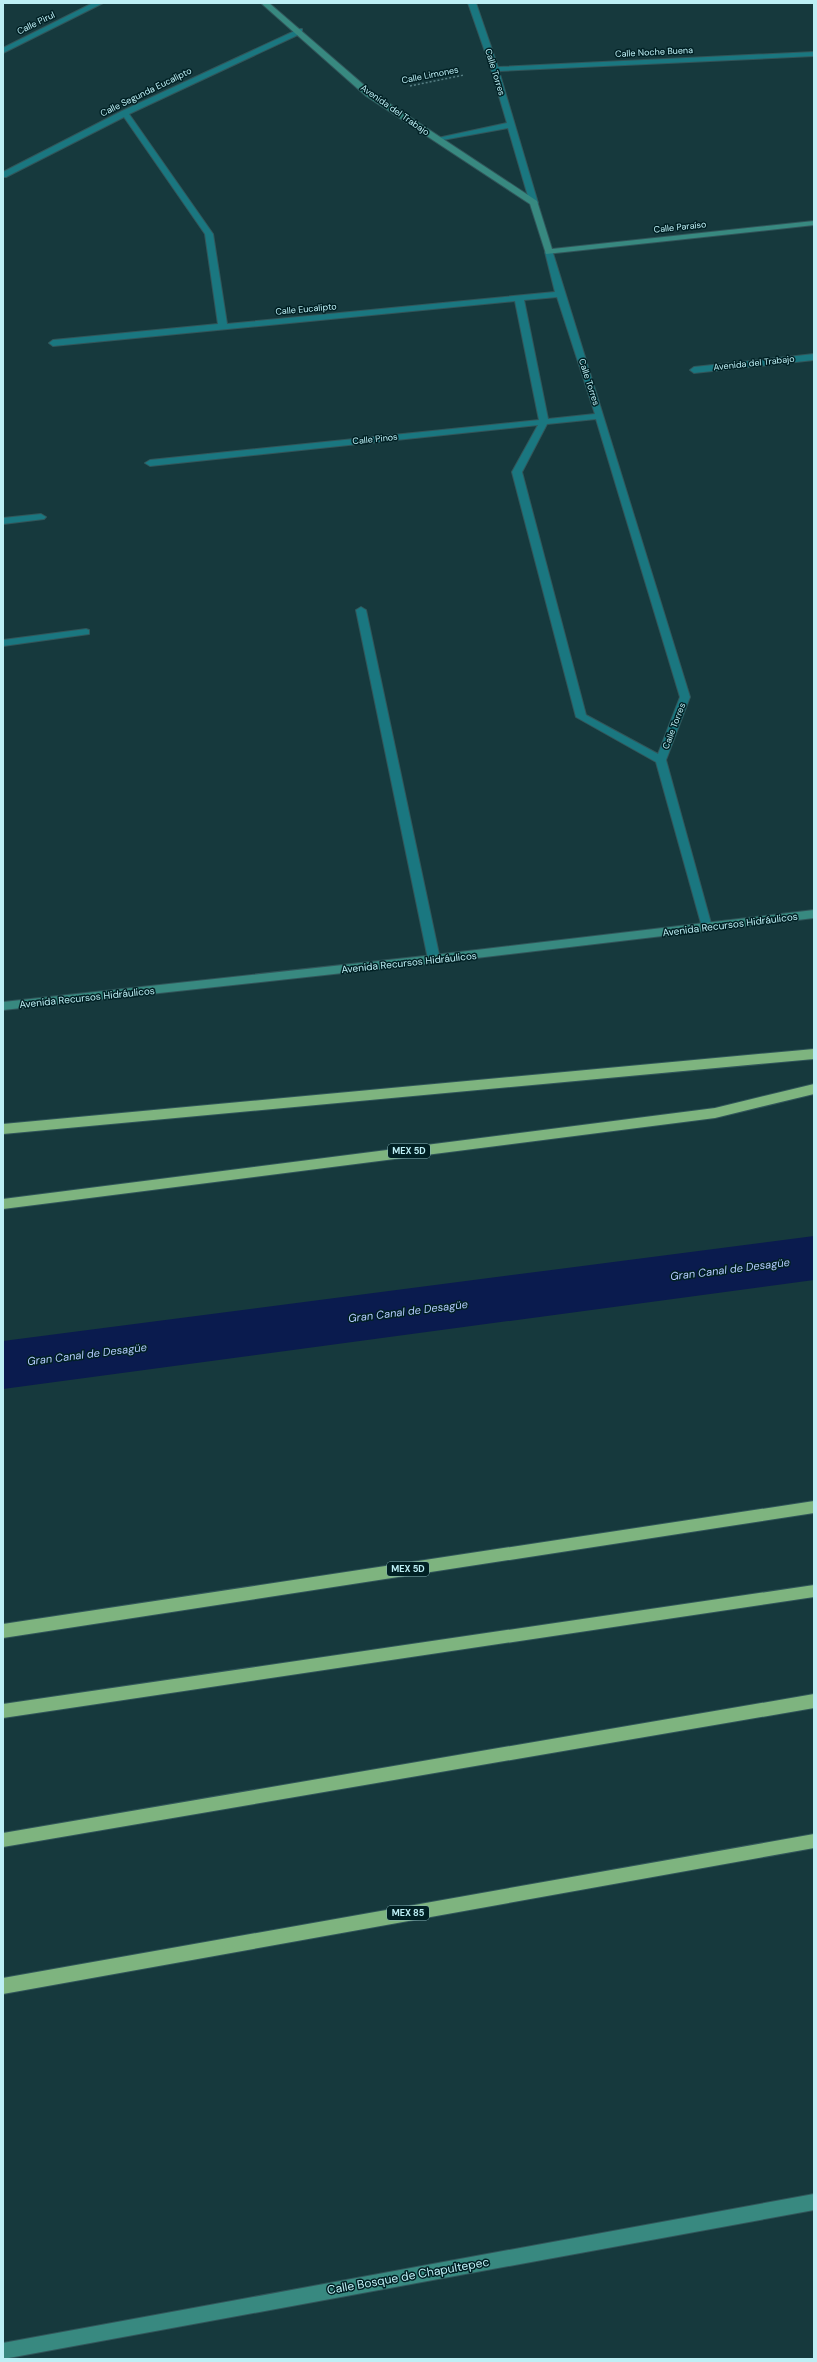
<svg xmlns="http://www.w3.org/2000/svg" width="817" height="2362" viewBox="0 0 817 2362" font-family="'DM Sans',sans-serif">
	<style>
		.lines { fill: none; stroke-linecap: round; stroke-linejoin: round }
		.canal { fill: #0a1b4e; fill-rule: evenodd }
		.lane-casing { stroke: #31565a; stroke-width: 2 }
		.street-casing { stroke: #31565a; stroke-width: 2 }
		.secondary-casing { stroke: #31565a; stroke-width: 2 }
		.highway-casing { stroke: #31565a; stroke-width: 2 }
		.path { stroke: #567e83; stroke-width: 1.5; stroke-dasharray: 2 2; stroke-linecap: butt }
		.lane { fill: #1a7780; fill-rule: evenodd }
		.street { fill: #1a7780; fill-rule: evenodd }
		.secondary { fill: #388980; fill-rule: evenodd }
		.highway { fill: #7eb47f; fill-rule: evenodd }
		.labels { text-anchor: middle; stroke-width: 3; stroke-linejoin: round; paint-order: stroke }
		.far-street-label { font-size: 9px; fill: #bdeff5; stroke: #002024 }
		.shield { fill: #002024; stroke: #84b1b6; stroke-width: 1 }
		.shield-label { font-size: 9px; font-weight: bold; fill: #bdeff5 }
		.street-label { font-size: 10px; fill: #bdeff5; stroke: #002024 }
		.water-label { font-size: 11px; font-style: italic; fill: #b3cbfe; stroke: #002024 }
		.near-street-label { font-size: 12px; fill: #bdeff5; stroke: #002024 }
	</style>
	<rect width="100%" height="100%" fill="#16393d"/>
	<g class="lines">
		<path class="canal" d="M 814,1236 L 814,1280 L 3,1389 L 3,1341 Z"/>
		<defs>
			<g id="lane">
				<path d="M 361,607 L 366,610 L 440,959 L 434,963 L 428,959 L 356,610 Z"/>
				<path d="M 86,629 L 89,630 L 89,634 L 3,646 L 3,640 Z"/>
			</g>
			<g id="street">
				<path d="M 93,3 L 103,3 L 3,53 L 3,48 Z"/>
				<path d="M 468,3 L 476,3 L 498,67 L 814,52 L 814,56 L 499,71 L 538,203 L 534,205 L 530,203 L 508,128 L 437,141 L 433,139 L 507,123 L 491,69 Z"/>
				<path d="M 299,29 L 302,29 L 302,33 L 129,114 L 213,234 L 227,324 L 555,292 L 545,252 L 552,250 L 690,697 L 666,760 L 712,927 L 711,930 L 707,931 L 702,927 L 656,762 L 576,717 L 512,472 L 538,425 L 150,466 L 145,463 L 150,460 L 539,420 L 515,301 L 53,346 L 49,343 L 53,340 L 218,324 L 205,234 L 124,117 L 6,177 L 3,177 L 3,172 L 122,111 ZM 557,297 L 595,414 L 548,419 L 524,300 ZM 596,419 L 680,697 L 658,754 L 586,715 L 522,472 L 547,424 Z"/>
				<path d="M 814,354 L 814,360 L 694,373 L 690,370 L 694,367 Z"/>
				<path d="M 41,514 L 46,517 L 44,519 L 3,524 L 3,518 Z"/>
			</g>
			<g id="secondary">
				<path d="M 261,3 L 269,3 L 372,92 L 537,201 L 552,249 L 814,221 L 814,225 L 546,254 L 530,204 L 366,96 Z"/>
				<path d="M 814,910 L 814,918 L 434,963 L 3,1010 L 3,1002 L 434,955 Z"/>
				<path d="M 814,2194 L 814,2210 L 3,2359 L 3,2343 Z"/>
			</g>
			<g id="highway">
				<path d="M 814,1049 L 814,1059 L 3,1134 L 3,1124 Z"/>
				<path d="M 814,1084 L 814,1094 L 715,1118 L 3,1209 L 3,1199 L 715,1108 Z"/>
				<path d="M 814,1501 L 814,1513 L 3,1638 L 3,1624 Z"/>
				<path d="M 814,1585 L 814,1597 L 3,1718 L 3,1704 Z"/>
				<path d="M 814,1694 L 814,1708 L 3,1847 L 3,1833 Z"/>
				<path d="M 814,1834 L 814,1848 L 3,1994 L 3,1978 Z"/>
			</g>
		</defs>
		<use href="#lane" class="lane-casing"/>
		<use href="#street" class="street-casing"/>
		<use href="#secondary" class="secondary-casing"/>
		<use href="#highway" class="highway-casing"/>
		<path class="path" d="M 410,86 L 464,75"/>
		<use href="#lane" class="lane"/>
		<use href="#street" class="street"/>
		<use href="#secondary" class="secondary"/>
		<use href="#highway" class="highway"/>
	</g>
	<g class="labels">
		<g class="far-street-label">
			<text transform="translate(36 23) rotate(-26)" y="3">Calle Pirul</text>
			<text transform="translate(654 52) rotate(-3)" y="3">Calle Noche Buena</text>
			<text transform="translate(495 72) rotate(73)" y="3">Calle Torres</text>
			<text transform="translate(430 75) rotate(-11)" y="3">Calle Limones</text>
			<text transform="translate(146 92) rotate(-26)" y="3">Calle Segunda Eucalipto</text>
			<text transform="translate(395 110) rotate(35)" y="3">Avenida del Trabajo</text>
			<text transform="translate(680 227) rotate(-6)" y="3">Calle Paraíso</text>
			<text transform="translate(306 309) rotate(-5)" y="3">Calle Eucalipto</text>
			<text transform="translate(754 363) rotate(-6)" y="3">Avenida del Trabajo</text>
			<text transform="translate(589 382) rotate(72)" y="3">Calle Torres</text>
			<text transform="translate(375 439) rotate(-6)" y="3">Calle Pinos</text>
			<text transform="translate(674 726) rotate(-69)" y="3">Calle Torres</text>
		</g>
		<g class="shield">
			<rect x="388" y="1144" width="42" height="14" rx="3"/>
			<rect x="387" y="1562" width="42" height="14" rx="3"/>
			<rect x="387" y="1906" width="42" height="14" rx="3"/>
		</g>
		<g class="shield-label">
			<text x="409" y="1154">MEX 5D</text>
			<text x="408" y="1572">MEX 5D</text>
			<text x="408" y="1916">MEX 85</text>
		</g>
		<g class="street-label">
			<text transform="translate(730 924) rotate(-7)" y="4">Avenida Recursos Hidráulicos</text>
			<text transform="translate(409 962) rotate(-6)" y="4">Avenida Recursos Hidráulicos</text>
			<text transform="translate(87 997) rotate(-6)" y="4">Avenida Recursos Hidráulicos</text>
		</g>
		<g class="water-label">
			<text transform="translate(730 1269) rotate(-7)" y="4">Gran Canal de Desagüe</text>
			<text transform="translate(408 1311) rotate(-7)" y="4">Gran Canal de Desagüe</text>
			<text transform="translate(87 1354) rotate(-7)" y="4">Gran Canal de Desagüe</text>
		</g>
		<g class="near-street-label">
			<text transform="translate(408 2276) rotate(-10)" y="4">Calle Bosque de Chapultepec</text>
		</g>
	</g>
	<rect width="817" height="2362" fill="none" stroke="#bdeff5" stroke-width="8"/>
</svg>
